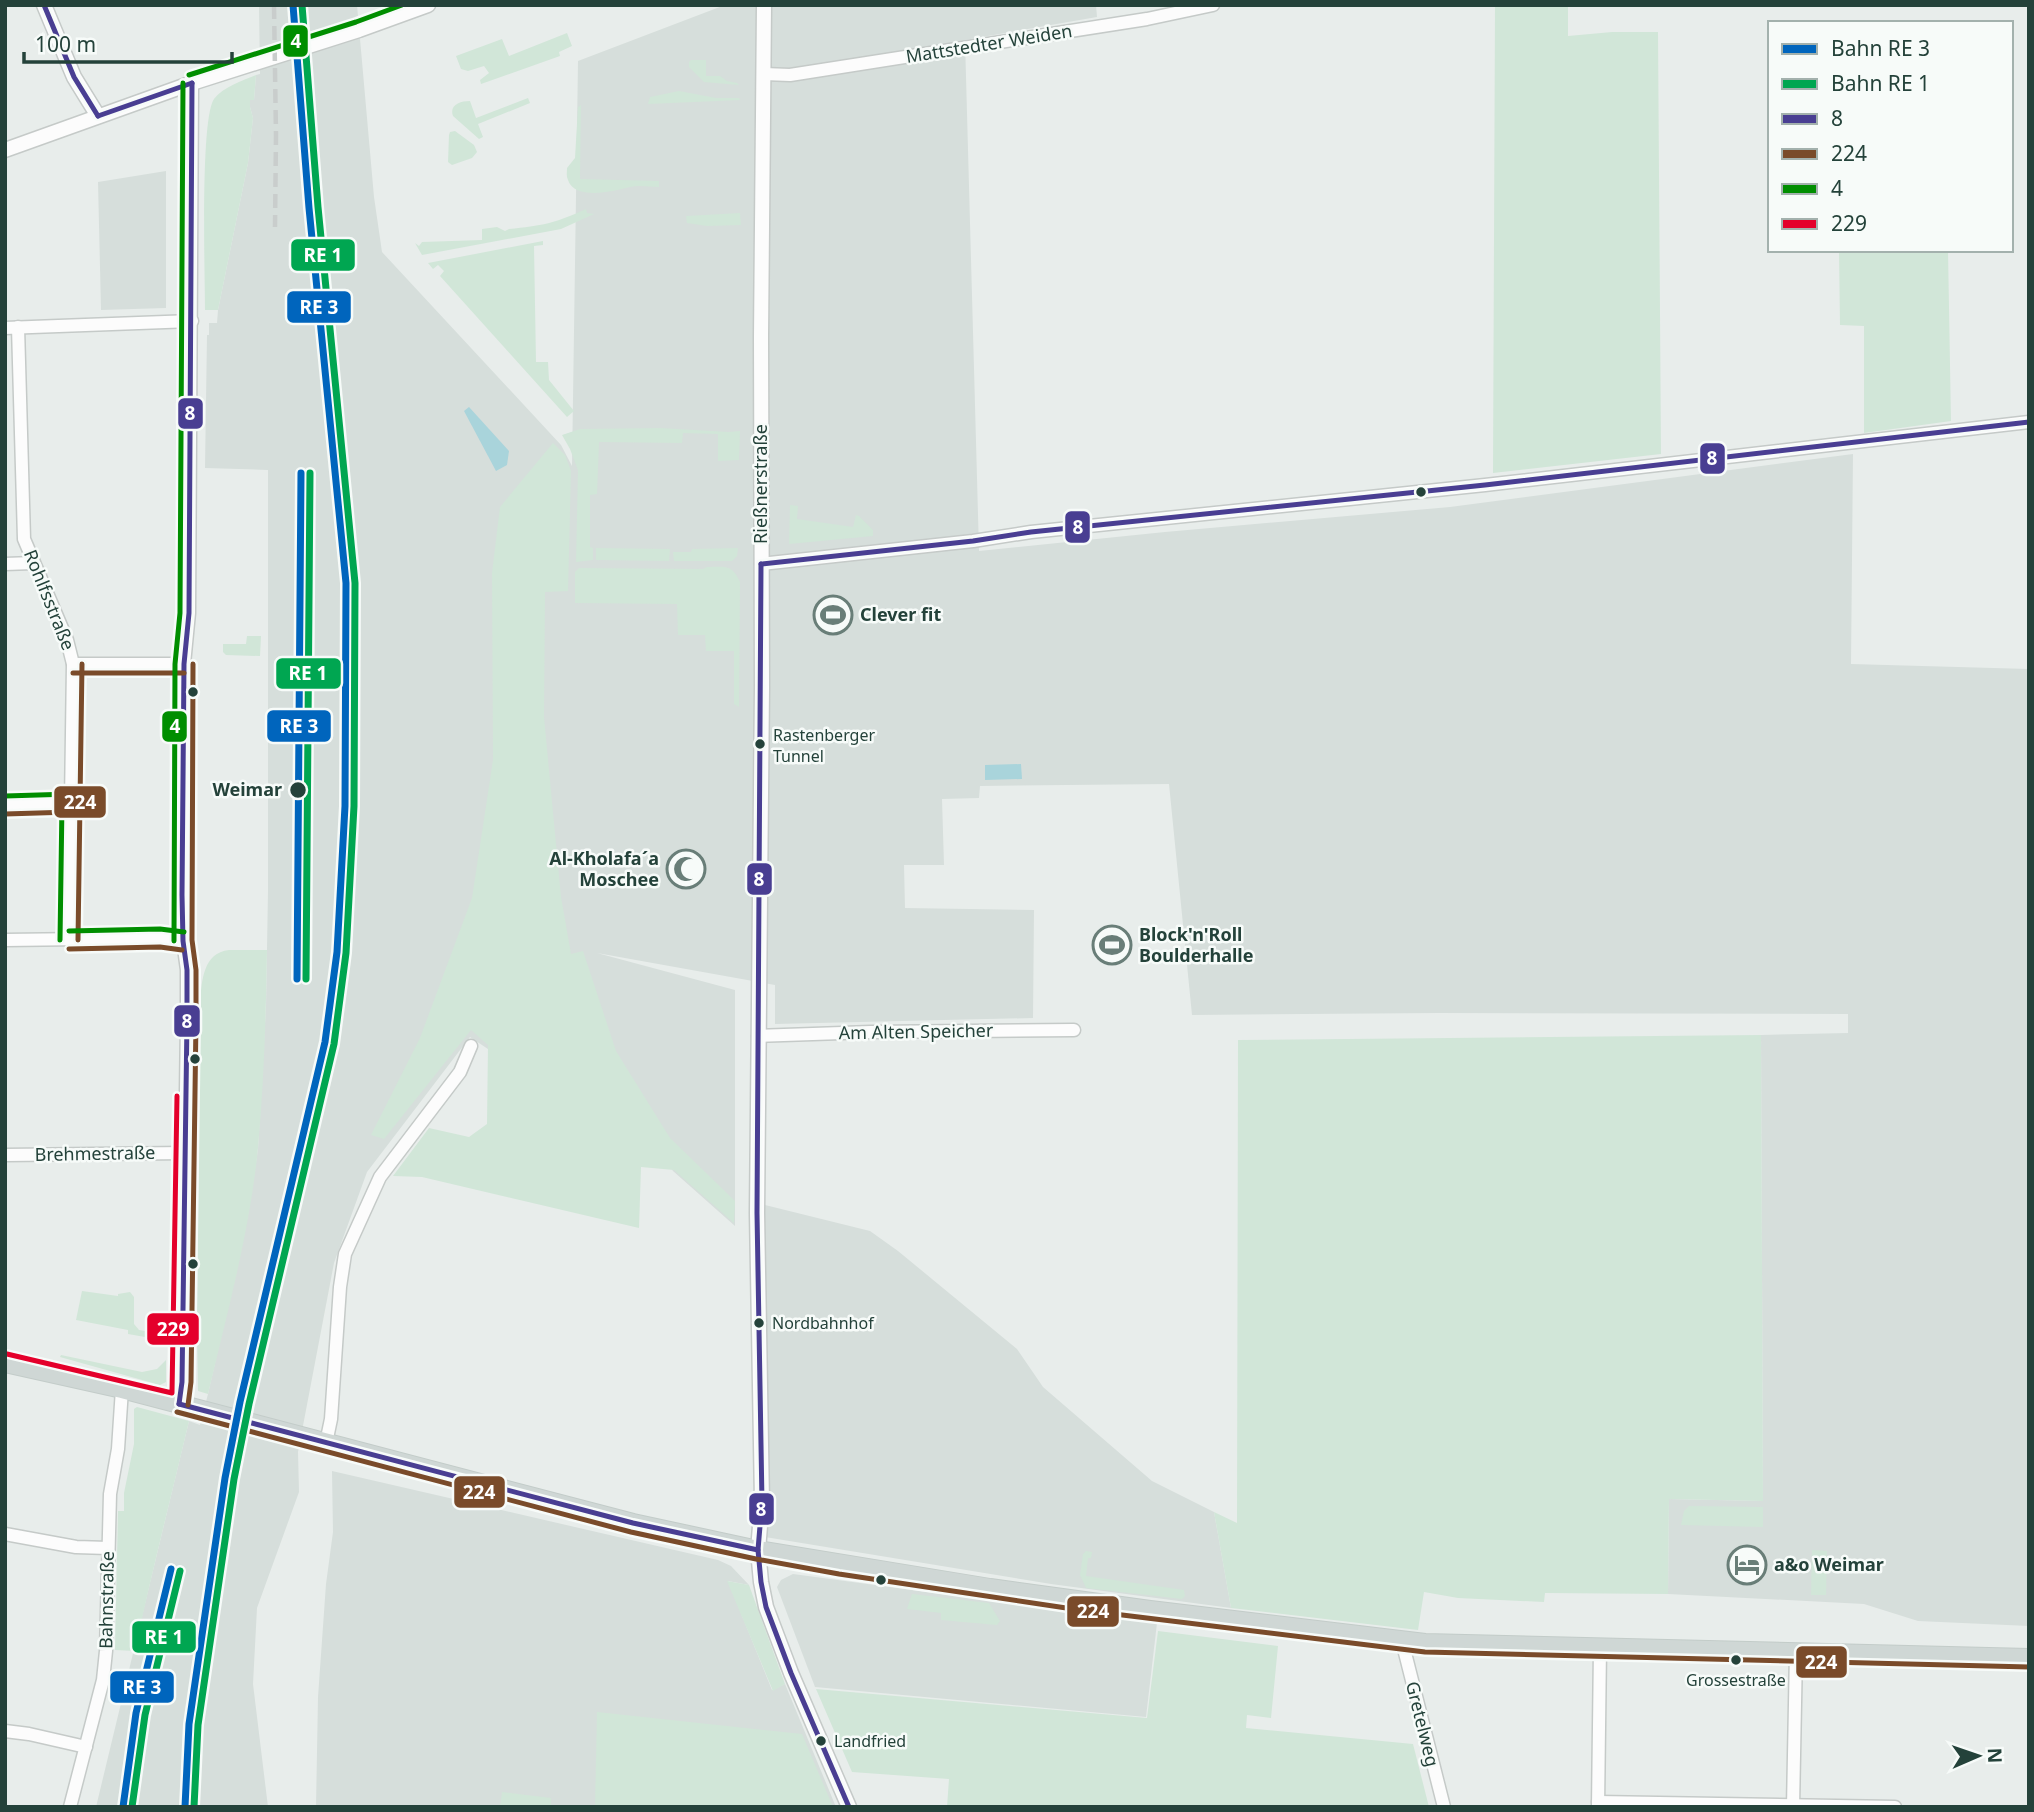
<svg xmlns="http://www.w3.org/2000/svg" width="2034" height="1812" viewBox="0 0 2034 1812" font-family="'Noto Sans',sans-serif">
	<style>
		.built { fill: #d6dedb }
		.green { fill: #d1e6d8 }
		.water { fill: #a9d4db }
		.lines { fill: none; stroke-linecap: round; stroke-linejoin: round }
		.minor-casing { stroke: #c5cac8; stroke-width: 15 }
		.tertiary-casing { stroke: #c5cac8; stroke-width: 17 }
		.primary-casing { stroke: #c3ccc9; stroke-width: 20 }
		.minor { stroke: #fcfcfc; stroke-width: 12 }
		.tertiary { stroke: #fcfcfc; stroke-width: 14 }
		.primary { stroke: #cfd7d5; stroke-width: 18 }
		.rail { stroke: #c9cdcc; stroke-width: 4.5; stroke-dasharray: 14 7; stroke-linecap: butt }
		.bus-1-casing { stroke: #f7fbf9; stroke-width: 10 }
		.bus-2-casing { stroke: #f7fbf9; stroke-width: 10 }
		.bus-3-casing { stroke: #f7fbf9; stroke-width: 10 }
		.bus-4-casing { stroke: #f7fbf9; stroke-width: 10 }
		.bus-1 { stroke: #493e92; stroke-width: 5 }
		.bus-2 { stroke: #7a4b2a; stroke-width: 5 }
		.bus-3 { stroke: #008e00; stroke-width: 5 }
		.bus-4 { stroke: #e4002b; stroke-width: 5 }
		.rail-1-casing { stroke: #f7fbf9; stroke-width: 12 }
		.rail-2-casing { stroke: #f7fbf9; stroke-width: 12 }
		.rail-1 { stroke: #0065bd; stroke-width: 7 }
		.rail-2 { stroke: #00a651; stroke-width: 7 }
		.bus-dot { fill: #24423a; stroke: #f7fbf9; stroke-width: 2.5 }
		.labels { text-anchor: middle; stroke-width: 5; stroke-linejoin: round; paint-order: stroke }
		.bus-label { font-size: 16px; fill: #24423a; stroke: #f7fbf9; text-anchor: start }
		.street-label { font-size: 18px; fill: #24423a; stroke: #f7fbf9 }
		.poi-label { font-size: 18px; font-weight: bold; fill: #24423a; stroke: #f7fbf9; text-anchor: start }
		.stop-label { font-size: 18px; font-weight: bold; fill: #24423a; stroke: #f7fbf9; text-anchor: end }
		.line-badge { stroke: #f7fbf9; stroke-width: 2.5 }
		.badge-label { font-size: 19px; text-anchor: middle; font-weight: bold; fill: #fff }
	</style>
	<rect width="100%" height="100%" fill="#e8edeb"/>
	<g class="built">
		<path d="M 259,5 L 357,5 L 374,197 L 382,252 L 561,445 L 572,466 L 578,61 L 725,5 L 1096,5 L 1097,17 L 965,40 L 979,551 L 1165,532 L 1450,507 L 1853,454 L 1851,664 L 2029,669 L 2029,1626 L 1918,1621 L 1864,1604 L 1668,1594 L 1669,1499 L 1763,1501 L 1761,1035 L 1848,1033 L 1848,1014 L 1439,1013 L 1192,1015 L 1169,784 L 980,786 L 979,798 L 942,799 L 944,865 L 904,865 L 905,908 L 1034,910 L 1033,1018 L 775,1024 L 775,985 L 597,953 L 735,990 L 735,1226 L 673,1171 L 593,1051 L 488,1049 L 470,1037 L 367,1172 L 334,1263 L 298,1452 L 299,1492 L 257,1608 L 253,1684 L 268,1807 L 96,1807 L 189,1421 L 200,1425 L 208,1394 L 248,1215 L 258,1149 L 266,1006 L 268,891 L 268,470 L 205,468 L 207,335 L 209,335 L 209,323 L 217,323 L 218,310 L 248,163 L 253,118 L 250,107 L 250,100 L 254,100 L 256,75 L 260,74 Z"/>
		<path d="M 166,171 L 166,308 L 101,310 L 98,182 Z"/>
		<path d="M 761,1204 L 870,1231 L 898,1251 L 1017,1349 L 1043,1387 L 1152,1481 L 1214,1512 L 1231,1608 L 1051,1584 L 765,1537 Z"/>
		<path d="M 332,1471 L 718,1560 L 731,1566 L 749,1585 L 728,1581 L 772,1690 L 785,1684 L 836,1807 L 316,1807 L 318,1697 L 326,1584 L 333,1532 Z"/>
		<path d="M 793,1574 L 1157,1623 L 1146,1717 L 815,1687 L 777,1587 L 781,1580 Z"/>
	</g>
	<g class="green">
		<path d="M 1495,5 L 1568,5 L 1568,36 L 1612,32 L 1658,32 L 1661,454 L 1493,473 Z"/>
		<path d="M 567,33 L 572,46 L 559,52 L 560,56 L 481,84 L 480,80 L 489,73 L 484,66 L 468,71 L 461,69 L 456,56 L 502,39 L 509,56 Z"/>
		<path d="M 691,60 L 706,60 L 706,76 L 720,76 L 727,81 L 737,83 L 739,85 L 704,82 L 689,67 L 689,62 Z"/>
		<path d="M 256,75 L 254,100 L 250,100 L 250,107 L 253,118 L 248,163 L 218,310 L 205,310 C 205,276 200,119 214,99 C 223,87 242,81 256,75 Z"/>
		<path d="M 679,91 L 716,98 L 739,98 L 740,100 L 648,104 L 650,97 Z"/>
		<path d="M 528,98 L 530,103 L 478,124 L 483,137 L 479,139 L 453,116 C 449,105 460,101 470,101 L 476,118 Z"/>
		<path d="M 581,105 L 580,179 L 659,181 L 659,187 C 650,187 639,185 630,187 C 615,191 575,201 568,180 C 566,176 567,172 567,168 L 575,158 L 578,107 Z"/>
		<path d="M 455,131 L 474,145 L 477,152 L 472,158 L 452,165 L 448,162 L 449,135 L 450,132 Z"/>
		<path d="M 586,209 L 587,213 L 594,214 L 561,229 L 422,255 L 415,243 L 419,246 L 422,242 L 482,240 L 482,229 L 497,227 L 505,231 L 509,229 C 541,226 556,223 586,209 Z"/>
		<path d="M 740,213 L 741,225 L 707,226 L 687,223 L 686,216 Z"/>
		<path d="M 543,241 L 543,245 L 534,246 L 536,362 L 548,362 L 549,380 L 574,411 L 567,417 L 440,276 L 444,271 L 438,265 L 433,269 L 428,263 Z"/>
		<path d="M 1839,250 L 1948,250 L 1951,421 L 1864,433 L 1864,326 L 1840,325 Z"/>
		<path d="M 661,428 L 729,432 L 740,431 L 739,460 L 718,461 L 718,434 L 683,433 L 682,443 L 599,442 L 597,494 L 590,495 L 590,547 L 593,548 L 593,560 L 576,562 L 578,470 L 570,449 L 562,435 L 580,429 Z"/>
		<path d="M 553,443 L 565,455 L 571,471 L 568,591 L 545,592 L 544,717 L 561,897 L 571,954 L 583,951 L 616,1051 L 670,1138 L 735,1201 L 734,1223 L 674,1170 L 641,1167 L 639,1228 L 422,1177 L 393,1176 L 429,1128 L 469,1137 L 487,1124 L 488,1045 L 471,1030 L 384,1139 L 371,1135 L 420,1038 L 472,898 L 493,760 L 492,573 L 500,507 Z"/>
		<path d="M 790,505 L 798,506 L 797,519 L 853,527 L 856,515 L 859,516 L 873,530 L 873,536 L 789,544 Z"/>
		<path d="M 596,548 L 670,549 L 669,561 L 596,560 Z"/>
		<path d="M 738,548 L 737,556 L 732,561 L 674,561 L 673,552 L 691,552 L 692,549 Z"/>
		<path d="M 707,567 C 725,567 732,564 740,582 L 739,707 L 734,704 L 734,651 L 706,651 L 705,635 L 678,635 L 677,604 L 575,603 L 575,572 L 579,568 L 703,569 Z"/>
		<path d="M 247,636 L 261,636 L 260,656 L 226,655 L 223,652 L 223,644 L 246,644 Z"/>
		<path d="M 229,950 L 267,950 C 266,1016 264,1082 258,1148 C 250,1231 227,1313 208,1394 L 198,1391 L 197,1331 L 200,1002 C 202,980 203,953 229,950 Z"/>
		<path d="M 1761,1035 L 1763,1501 L 1669,1499 L 1668,1594 L 1545,1593 L 1544,1602 L 1458,1598 L 1424,1592 L 1418,1630 L 1231,1608 L 1214,1512 L 1237,1523 L 1238,1040 Z"/>
		<path d="M 82,1291 L 118,1296 L 118,1294 L 130,1292 L 134,1297 L 134,1324 L 139,1330 L 145,1331 L 145,1337 L 128,1334 L 128,1330 L 76,1320 Z"/>
		<path d="M 61,1355 L 142,1372 L 157,1369 L 166,1360 L 166,1382 L 160,1385 L 60,1357 Z"/>
		<path d="M 137,1407 L 189,1421 C 171,1498 151,1574 135,1651 L 115,1650 L 118,1511 L 124,1511 L 124,1493 L 134,1444 L 134,1409 Z"/>
		<path d="M 1689,1506 L 1763,1507 L 1763,1527 L 1681,1525 L 1684,1511 Z"/>
		<path d="M 1812,1550 L 1827,1551 L 1826,1595 L 1811,1595 Z"/>
		<path d="M 1086,1551 L 1092,1552 L 1091,1558 L 1088,1558 L 1086,1576 L 1184,1590 L 1185,1596 L 1182,1599 L 1086,1588 L 1080,1575 L 1083,1554 Z"/>
		<path d="M 727,1581 L 749,1585 L 785,1684 L 773,1691 Z"/>
		<path d="M 912,1594 L 989,1603 L 1000,1621 L 997,1625 L 941,1620 L 941,1613 L 907,1609 Z"/>
		<path d="M 1158,1631 L 1278,1646 L 1271,1718 L 1247,1715 L 1246,1728 L 1413,1744 L 1429,1807 L 947,1807 L 949,1779 L 852,1772 L 816,1689 L 1147,1718 Z"/>
		<path d="M 597,1712 L 802,1734 L 833,1807 L 595,1807 Z"/>
		<path d="M 502,1792 L 551,1798 L 551,1807 L 500,1807 Z"/>
	</g>
	<g class="water">
		<path d="M 469,407 L 509,451 L 507,465 L 496,471 L 464,411 Z"/>
		<path d="M 1021,764 L 1022,779 L 985,780 L 985,765 Z"/>
	</g>
	<g class="lines">
		<defs>
			<g id="minor">
				<path d="M 764,74 L 790,75 L 1147,19 L 1213,5"/>
				<path d="M 18,327 L 24,539 L 67,640 L 73,664 L 69,940"/>
				<path d="M 5,328 L 192,321"/>
				<path d="M 5,564 L 33,563"/>
				<path d="M 761,564 L 973,541 L 1031,532 L 1485,485 L 2029,422"/>
				<path d="M 73,664 L 184,664"/>
				<path d="M 5,805 L 71,803"/>
				<path d="M 5,940 L 160,938 L 183,941"/>
				<path d="M 758,1036 L 871,1032 L 1074,1030"/>
				<path d="M 5,1155 L 185,1153"/>
				<path d="M 179,1404 L 182,1382 L 187,1020 L 187,970 L 183,941 L 182,895 L 184,664 L 189,613 L 192,83"/>
				<path d="M 326,1443 L 331,1419 L 340,1287 L 345,1254 L 380,1177 L 460,1072 L 471,1046"/>
				<path d="M 5,1534 L 76,1547 L 108,1548"/>
				<path d="M 1402,1641 L 1444,1807"/>
				<path d="M 5,1731 L 29,1734 L 86,1747"/>
				<path d="M 1598,1802 L 1895,1807"/>
				<path d="M 70,1807 L 103,1680 L 106,1651 L 110,1494 L 118,1449 L 122,1389"/>
				<path d="M 1598,1807 L 1600,1648"/>
				<path d="M 1793,1807 L 1796,1652"/>
			</g>
			<g id="tertiary">
				<path d="M 44,5 L 74,77 L 98,116"/>
				<path d="M 764,5 L 761,337 L 762,687 L 757,1213 L 762,1502 L 758,1550 L 761,1582 L 766,1607 L 791,1673 L 849,1807"/>
				<path d="M 5,150 L 192,83 L 359,30 L 428,5"/>
			</g>
			<path id="primary" d="M 5,1363 L 122,1389 L 633,1523 L 758,1550 L 990,1588 L 1150,1610 L 1425,1643 L 2029,1658"/>
		</defs>
		<use href="#minor" class="minor-casing"/>
		<use href="#tertiary" class="tertiary-casing"/>
		<use href="#primary" class="primary-casing"/>
		<use href="#minor" class="minor"/>
		<use href="#tertiary" class="tertiary"/>
		<use href="#primary" class="primary"/>
		<path class="rail" d="M 274,5 L 276,135 L 275,227"/>
		<defs>
			<g id="bus-1">
				<path d="M 44,5 L 74,77 L 98,116"/>
				<path d="M 98,116 L 192,83"/>
				<path d="M 761,564 L 973,541 L 1031,532 L 1485,485 L 2029,422"/>
				<path d="M 761,564 L 757,1213 L 762,1502 L 758,1550 L 761,1582 L 766,1607 L 791,1673 L 849,1807"/>
				<path d="M 179,1404 L 182,1382 L 187,1020 L 187,970 L 183,941 L 182,895 L 184,664 L 189,613 L 192,83"/>
				<path d="M 179,1404 L 633,1523 L 758,1550"/>
			</g>
			<g id="bus-2">
				<path d="M 73,673 L 184,673"/>
				<path d="M 5,814 L 71,812"/>
				<path d="M 78,940 L 82,664"/>
				<path d="M 69,949 L 160,947 L 182,950"/>
				<path d="M 188,1405 L 191,1382 L 196,1020 L 196,970 L 192,940 L 193,664"/>
				<path d="M 177,1412 L 631,1532 L 756,1559 L 839,1574 L 1073,1609 L 1425,1652 L 2029,1667"/>
			</g>
			<g id="bus-3">
				<path d="M 189,75 L 356,22 L 402,5"/>
				<path d="M 5,796 L 71,794"/>
				<path d="M 69,931 L 160,929 L 184,932"/>
				<path d="M 60,940 L 62,803"/>
				<path d="M 174,941 L 175,664 L 180,613 L 183,83"/>
			</g>
			<path id="bus-4" d="M 7,1354 L 172,1393 L 177,1096"/>
		</defs>
		<use href="#bus-1" class="bus-1-casing"/>
		<use href="#bus-2" class="bus-2-casing"/>
		<use href="#bus-3" class="bus-3-casing"/>
		<use href="#bus-4" class="bus-4-casing"/>
		<use href="#bus-1" class="bus-1"/>
		<use href="#bus-2" class="bus-2"/>
		<use href="#bus-3" class="bus-3"/>
		<use href="#bus-4" class="bus-4"/>
		<defs>
			<g id="rail-1">
				<path d="M 297,979 L 301,473"/>
				<path d="M 123,1807 L 136,1713 L 171,1569"/>
				<path d="M 185,1807 L 189,1724 L 225,1478 L 240,1402 L 325,1042 L 337,952 L 345,806 L 346,583 L 309,208 L 293,5"/>
			</g>
			<g id="rail-2">
				<path d="M 306,979 L 310,473"/>
				<path d="M 132,1807 L 145,1715 L 180,1571"/>
				<path d="M 194,1807 L 198,1725 L 234,1479 L 249,1404 L 334,1044 L 346,953 L 354,806 L 355,583 L 318,207 L 302,5"/>
			</g>
		</defs>
		<use href="#rail-1" class="rail-1-casing"/>
		<use href="#rail-2" class="rail-2-casing"/>
		<use href="#rail-1" class="rail-1"/>
		<use href="#rail-2" class="rail-2"/>
	</g>
	<defs>
		<symbol id="stadium-ring" viewBox="-11 -11 22 22"><circle r="9.5" fill="#f7fbf9" stroke="#697e78" stroke-width="1.5"/><path d="M0-5a6.5 5 0 1 0 0 10a6.5 5 0 1 0 0-10ZM-3.5-1.8h7v3.6h-7Z" fill="#697e78"/></symbol>
		<symbol id="mosque-ring" viewBox="-11 -11 22 22"><circle r="9.5" fill="#f7fbf9" stroke="#697e78" stroke-width="1.5"/><path d="M3.5-4.9A6 6 0 1 0 3.5 4.9A5 5 0 1 1 3.5-4.9Z" fill="#697e78"/></symbol>
		<symbol id="hotel-ring" viewBox="-11 -11 22 22"><circle r="9.5" fill="#f7fbf9" stroke="#697e78" stroke-width="1.5"/><path d="M-6-4.5h1.5V1H6V5H4.5V3h-9V5H-6ZM-4 0a1.8 1.8 0 1 1 3.6 0ZM.5 0V-2.5h3Q6-2.5 6 0Z" fill="#697e78"/></symbol>
	</defs>
	<g fill-rule="evenodd">
		<use href="#stadium-ring" x="811" y="593" width="44" height="44"/>
		<use href="#mosque-ring" x="664" y="847" width="44" height="44"/>
		<use href="#stadium-ring" x="1090" y="923" width="44" height="44"/>
		<use href="#hotel-ring" x="1725" y="1543" width="44" height="44"/>
	</g>
	<g class="bus-dot">
		<circle cx="1421" cy="492" r="6"/>
		<circle cx="193" cy="692" r="6"/>
		<circle cx="760" cy="744" r="6"/>
		<circle cx="298" cy="790" r="9"/>
		<circle cx="195" cy="1059" r="6"/>
		<circle cx="193" cy="1264" r="6"/>
		<circle cx="759" cy="1323" r="6"/>
		<circle cx="881" cy="1580" r="6"/>
		<circle cx="1736" cy="1660" r="6"/>
		<circle cx="821" cy="1741" r="6"/>
	</g>
	<g class="labels">
		<g class="bus-label">
			<text x="773" y="741">Rastenberger<tspan x="773" dy="21">Tunnel</tspan></text>
			<text x="772" y="1329">Nordbahnhof</text>
			<text x="1736" y="1686" text-anchor="middle">Grossestraße</text>
			<text x="834" y="1747">Landfried</text>
		</g>
		<g class="street-label">
			<text transform="translate(989 44) rotate(-9)" y="6">Mattstedter Weiden</text>
			<text transform="translate(761 484) rotate(-90)" y="6">Rießnerstraße</text>
			<text transform="translate(49 600) rotate(68)" y="6">Rohlfsstraße</text>
			<text transform="translate(916 1032) rotate(-1)" y="6">Am Alten Speicher</text>
			<text transform="translate(95 1154) rotate(-1)" y="6">Brehmestraße</text>
			<text transform="translate(107 1600) rotate(-89)" y="6">Bahnstraße</text>
			<text transform="translate(1422 1724) rotate(76)" y="6">Gretelweg</text>
		</g>
		<g class="poi-label">
			<text x="860" y="621">Clever fit</text>
			<text x="659" y="865" text-anchor="end">Al-Kholafa´a<tspan x="659" dy="21">Moschee</tspan></text>
			<text x="1139" y="941">Block'n'Roll<tspan x="1139" dy="21">Boulderhalle</tspan></text>
			<text x="1774" y="1571">a&amp;o Weimar</text>
		</g>
		<g class="stop-label">
			<text x="282" y="796">Weimar</text>
		</g>
	</g>
	<g class="line-badge">
		<rect x="282" y="24" width="27" height="34" rx="7" fill="#008e00"/>
		<rect x="290" y="238" width="66" height="34" rx="7" fill="#00a651"/>
		<rect x="286" y="290" width="66" height="34" rx="7" fill="#0065bd"/>
		<rect x="177" y="397" width="27" height="33" rx="7" fill="#493e92"/>
		<rect x="1699" y="442" width="27" height="33" rx="7" fill="#493e92"/>
		<rect x="1064" y="510" width="27" height="34" rx="7" fill="#493e92"/>
		<rect x="275" y="657" width="67" height="33" rx="7" fill="#00a651"/>
		<rect x="266" y="709" width="66" height="34" rx="7" fill="#0065bd"/>
		<rect x="161" y="710" width="27" height="33" rx="7" fill="#008e00"/>
		<rect x="53" y="785" width="54" height="34" rx="7" fill="#7a4b2a"/>
		<rect x="746" y="862" width="27" height="34" rx="7" fill="#493e92"/>
		<rect x="173" y="1004" width="28" height="34" rx="7" fill="#493e92"/>
		<rect x="146" y="1312" width="54" height="34" rx="7" fill="#e4002b"/>
		<rect x="453" y="1475" width="53" height="34" rx="7" fill="#7a4b2a"/>
		<rect x="748" y="1492" width="27" height="34" rx="7" fill="#493e92"/>
		<rect x="1066" y="1595" width="54" height="33" rx="7" fill="#7a4b2a"/>
		<rect x="131" y="1620" width="66" height="34" rx="7" fill="#00a651"/>
		<rect x="1795" y="1645" width="53" height="34" rx="7" fill="#7a4b2a"/>
		<rect x="109" y="1670" width="66" height="34" rx="7" fill="#0065bd"/>
	</g>
	<g class="badge-label">
		<text x="296" y="48">4</text>
		<text x="323" y="262">RE 1</text>
		<text x="319" y="314">RE 3</text>
		<text x="190" y="420">8</text>
		<text x="1712" y="465">8</text>
		<text x="1078" y="534">8</text>
		<text x="308" y="680">RE 1</text>
		<text x="299" y="733">RE 3</text>
		<text x="175" y="733">4</text>
		<text x="80" y="809">224</text>
		<text x="759" y="886">8</text>
		<text x="187" y="1028">8</text>
		<text x="173" y="1336">229</text>
		<text x="479" y="1499">224</text>
		<text x="761" y="1516">8</text>
		<text x="1093" y="1618">224</text>
		<text x="164" y="1644">RE 1</text>
		<text x="1821" y="1669">224</text>
		<text x="142" y="1694">RE 3</text>
	</g>
	<rect width="2034" height="1812" fill="none" stroke="#24423a" stroke-width="14"/>
	<rect x="1768" y="21" width="245" height="231" fill="#f7fbf9" stroke="#a3b1ad" stroke-width="2"/>
	<rect x="1782" y="44" width="35" height="10" fill="#0065bd" stroke="#a3b1ad" stroke-width="2"/>
	<text x="1831" y="56" font-size="21" fill="#24423a">Bahn RE 3</text>
	<rect x="1782" y="79" width="35" height="10" fill="#00a651" stroke="#a3b1ad" stroke-width="2"/>
	<text x="1831" y="91" font-size="21" fill="#24423a">Bahn RE 1</text>
	<rect x="1782" y="114" width="35" height="10" fill="#493e92" stroke="#a3b1ad" stroke-width="2"/>
	<text x="1831" y="126" font-size="21" fill="#24423a">8</text>
	<rect x="1782" y="149" width="35" height="10" fill="#7a4b2a" stroke="#a3b1ad" stroke-width="2"/>
	<text x="1831" y="161" font-size="21" fill="#24423a">224</text>
	<rect x="1782" y="184" width="35" height="10" fill="#008e00" stroke="#a3b1ad" stroke-width="2"/>
	<text x="1831" y="196" font-size="21" fill="#24423a">4</text>
	<rect x="1782" y="219" width="35" height="10" fill="#e4002b" stroke="#a3b1ad" stroke-width="2"/>
	<text x="1831" y="231" font-size="21" fill="#24423a">229</text>
	<g transform="translate(1978 1756) rotate(88)" stroke="#f7fbf9" stroke-width="5" paint-order="stroke">
	<path d="M0-5L12 26L0 18L-12 26Z" fill="#24423a"/>
	<text y="-10" font-size="19" font-weight="bold" text-anchor="middle" fill="#24423a">N</text>
	</g>
	<path d="M24 52v10h208v-10" fill="none" stroke="#24423a" stroke-width="3.5"/>
	<text x="35" y="52" font-size="21" fill="#24423a" stroke="#f7fbf9" stroke-width="5" paint-order="stroke">100 m</text>
</svg>
